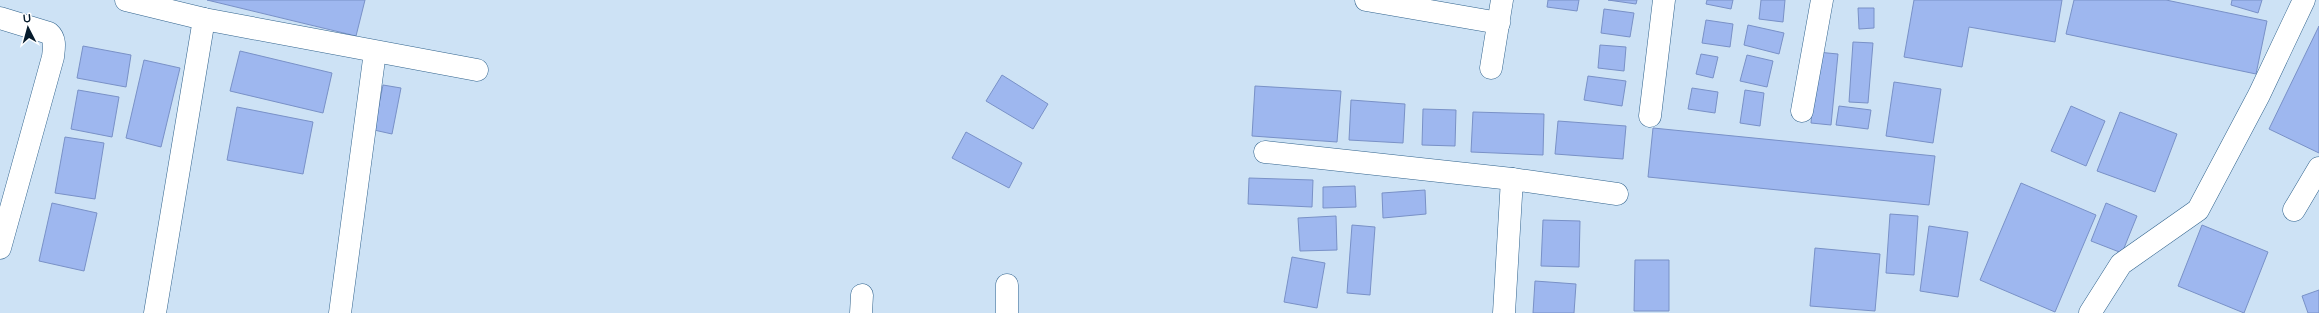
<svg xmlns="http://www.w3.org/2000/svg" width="2319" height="313" viewBox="0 0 2319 313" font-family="'Varela Round',sans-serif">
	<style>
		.building { fill: #9eb7ef; stroke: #7991c7 }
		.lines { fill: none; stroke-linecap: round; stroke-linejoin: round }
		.minor-casing { stroke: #31638d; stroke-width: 23 }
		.minor { stroke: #fff; stroke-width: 22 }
	</style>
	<rect width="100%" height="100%" fill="#cde2f5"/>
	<g class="building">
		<path d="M 207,0 L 365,0 L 356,36 Z"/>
		<path d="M 1548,0 L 1579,0 L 1577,11 L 1547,7 Z"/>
		<path d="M 1608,0 L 1637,0 L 1636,4 Z"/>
		<path d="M 1707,0 L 1733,0 L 1731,9 L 1706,4 Z"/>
		<path d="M 1761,0 L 1785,0 L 1783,22 L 1759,19 Z"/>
		<path d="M 1914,0 L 2062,0 L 2055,42 L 1969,27 L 1962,67 L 1904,57 Z"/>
		<path d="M 2074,0 L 2166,0 L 2267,21 L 2256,74 L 2066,34 Z"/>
		<path d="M 2232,0 L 2262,0 L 2258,13 L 2231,5 Z"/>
		<path d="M 1858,8 L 1874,8 L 1874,28 L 1859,29 Z"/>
		<path d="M 1604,9 L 1634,13 L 1630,37 L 1601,33 Z"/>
		<path d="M 1706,20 L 1733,24 L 1730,47 L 1702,43 Z"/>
		<path d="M 1748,25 L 1784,33 L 1779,54 L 1744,45 Z"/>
		<path d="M 2319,26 L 2319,153 L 2269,129 Z"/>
		<path d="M 1853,42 L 1873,43 L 1868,103 L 1849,102 Z"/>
		<path d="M 1600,45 L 1626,47 L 1624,71 L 1598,68 Z"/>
		<path d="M 83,46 L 131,55 L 126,87 L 77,78 Z"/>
		<path d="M 240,51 L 332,73 L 323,113 L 230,91 Z"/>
		<path d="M 1817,52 L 1838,54 L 1831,125 L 1811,123 Z"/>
		<path d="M 1701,54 L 1718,57 L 1713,78 L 1696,74 Z"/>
		<path d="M 1747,55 L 1773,61 L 1767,87 L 1740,81 Z"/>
		<path d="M 144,60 L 180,68 L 161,147 L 126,138 Z"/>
		<path d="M 1002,75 L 1048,104 L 1033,129 L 986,101 Z"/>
		<path d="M 1588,76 L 1626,81 L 1622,106 L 1584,100 Z"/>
		<path d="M 1894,82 L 1941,89 L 1933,143 L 1886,136 Z"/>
		<path d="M 383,85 L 401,88 L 392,134 L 374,130 Z"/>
		<path d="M 1255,86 L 1341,91 L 1337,142 L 1252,136 Z"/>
		<path d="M 1692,88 L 1718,92 L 1715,113 L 1688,109 Z"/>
		<path d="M 78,90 L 119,97 L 112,137 L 71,129 Z"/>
		<path d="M 1745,90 L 1764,93 L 1760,126 L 1740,123 Z"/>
		<path d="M 1351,100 L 1405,104 L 1403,143 L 1349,140 Z"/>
		<path d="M 1839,106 L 1871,110 L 1868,129 L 1836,125 Z"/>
		<path d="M 2071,106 L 2105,121 L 2086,166 L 2051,151 Z"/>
		<path d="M 237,107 L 313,122 L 303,174 L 227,160 Z"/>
		<path d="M 1423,109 L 1456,110 L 1455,146 L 1422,145 Z"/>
		<path d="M 1473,112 L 1544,114 L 1543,155 L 1471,152 Z"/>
		<path d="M 2120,112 L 2177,134 L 2155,192 L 2097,171 Z"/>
		<path d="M 1558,121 L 1626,126 L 1623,159 L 1555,154 Z"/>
		<path d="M 1653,128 L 1935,156 L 1929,205 L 1648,177 Z"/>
		<path d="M 966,132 L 1022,163 L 1009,188 L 952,158 Z"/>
		<path d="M 65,137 L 104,143 L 95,199 L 55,193 Z"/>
		<path d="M 1249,178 L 1313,180 L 1312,207 L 1248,204 Z"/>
		<path d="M 2021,183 L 2096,215 L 2055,312 L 1980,280 Z"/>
		<path d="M 1355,186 L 1356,207 L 1323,208 L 1323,187 Z"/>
		<path d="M 1425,190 L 1426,214 L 1383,218 L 1382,193 Z"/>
		<path d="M 52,203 L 97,213 L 84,271 L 39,261 Z"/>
		<path d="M 2106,203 L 2137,216 L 2122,253 L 2091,241 Z"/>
		<path d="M 1890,214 L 1918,216 L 1914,275 L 1886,273 Z"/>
		<path d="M 1336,216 L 1337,250 L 1300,251 L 1298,218 Z"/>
		<path d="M 1543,220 L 1580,221 L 1579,267 L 1541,266 Z"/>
		<path d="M 1352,225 L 1375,227 L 1370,295 L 1347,293 Z"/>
		<path d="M 2202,225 L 2268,252 L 2244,313 L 2178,286 Z"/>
		<path d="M 1929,226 L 1968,232 L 1958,297 L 1920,291 Z"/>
		<path d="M 1815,248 L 1880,254 L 1875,311 L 1810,306 Z"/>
		<path d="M 1292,257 L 1325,263 L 1317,308 L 1284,302 Z"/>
		<path d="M 1635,260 L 1669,260 L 1669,311 L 1634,311 Z"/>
		<path d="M 1535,281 L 1576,284 L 1574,313 L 1533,313 Z"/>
		<path d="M 2319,290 L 2319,313 L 2308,313 L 2302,296 Z"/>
	</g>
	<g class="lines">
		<defs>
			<g id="minor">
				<path d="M 126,0 L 204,19 L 155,313"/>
				<path d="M 1366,0 L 1499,23"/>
				<path d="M 0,18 L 49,33 C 56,39 54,48 53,57 L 0,248"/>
				<path d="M 204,19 L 477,70"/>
				<path d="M 1491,68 L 1502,0"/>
				<path d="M 1802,111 L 1822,0"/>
				<path d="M 1650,116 L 1664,0"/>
				<path d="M 1265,152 L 1512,179"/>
				<path d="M 2294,210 L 2319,168"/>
				<path d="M 340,313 L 375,52"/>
				<path d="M 861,313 L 862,295"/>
				<path d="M 1007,313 L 1007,285"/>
				<path d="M 1504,313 L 1512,179 L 1617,194"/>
				<path d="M 2090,313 L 2121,264 L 2198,210 L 2259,95 L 2304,0"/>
			</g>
		</defs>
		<use href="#minor" class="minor-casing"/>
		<use href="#minor" class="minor"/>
	</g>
	<g transform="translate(28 28) rotate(354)" stroke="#ffffff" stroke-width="3" paint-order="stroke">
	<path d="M0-3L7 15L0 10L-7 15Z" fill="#061b2c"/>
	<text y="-6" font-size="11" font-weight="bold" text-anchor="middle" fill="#061b2c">U</text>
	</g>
</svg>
